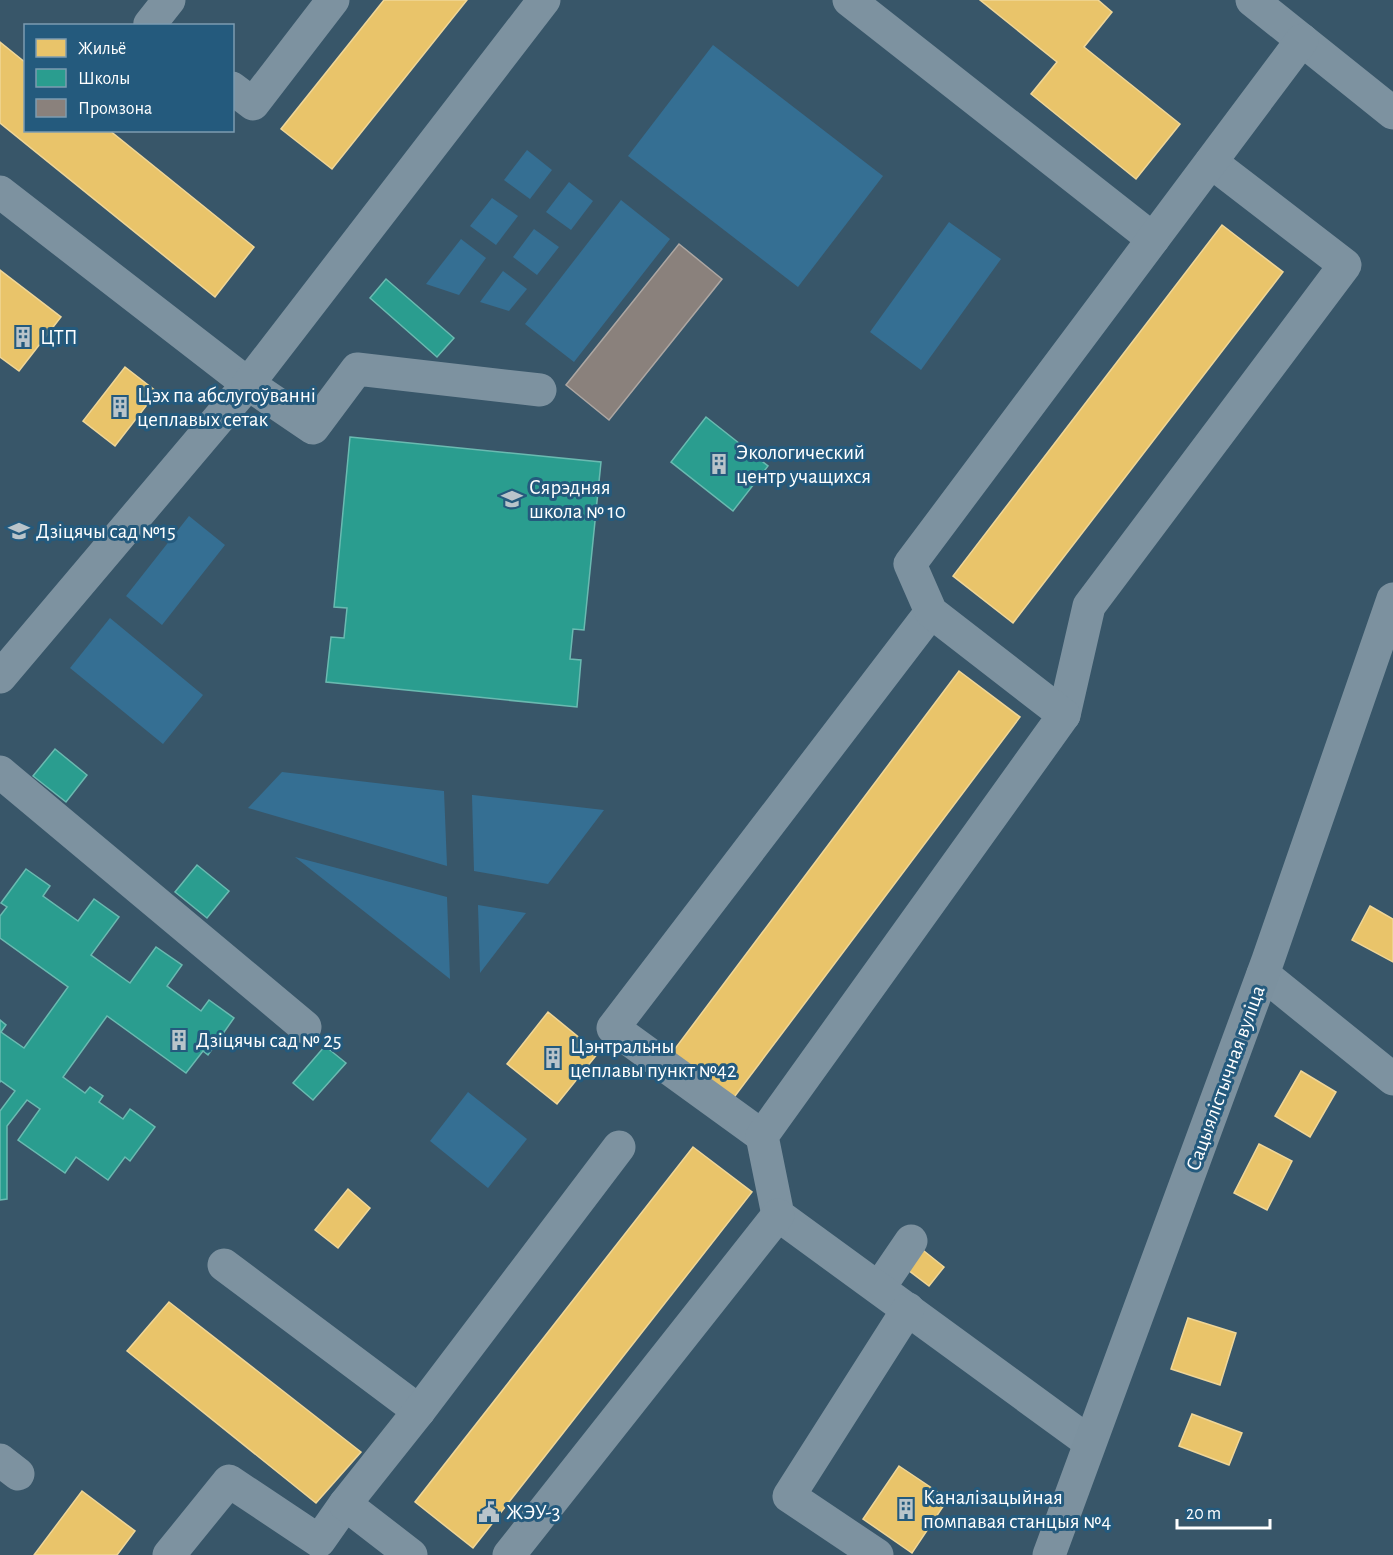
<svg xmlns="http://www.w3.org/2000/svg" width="1393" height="1555" viewBox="0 0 1393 1555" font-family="'Alegreya Sans',sans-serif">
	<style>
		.green { fill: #356f93 }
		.homes { fill: #e9c46a; stroke: #f0d697; stroke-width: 1.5 }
		.schools { fill: #2a9d8f; stroke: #6abab1; stroke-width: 1.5 }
		.industry { fill: #8a817c; stroke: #ada7a3; stroke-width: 1.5 }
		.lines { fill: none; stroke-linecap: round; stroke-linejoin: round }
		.minor { stroke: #7d92a0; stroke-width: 33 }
		.major { stroke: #7c919f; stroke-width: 33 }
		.labels { text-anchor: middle; stroke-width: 6; stroke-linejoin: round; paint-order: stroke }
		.poi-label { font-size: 21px; fill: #fff; stroke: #245a7d; text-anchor: start }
		.street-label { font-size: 21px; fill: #fff; stroke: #245a7d }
	</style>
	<rect width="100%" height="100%" fill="#385669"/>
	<g class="green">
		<path d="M 713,45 L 883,176 L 798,287 L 628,156 Z"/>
		<path d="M 527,150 L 552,170 L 530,199 L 504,180 Z"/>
		<path d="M 569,182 L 593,201 L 571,230 L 546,212 Z"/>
		<path d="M 492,198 L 518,216 L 496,245 L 470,226 Z"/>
		<path d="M 621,200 L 670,239 L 574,362 L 525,324 Z"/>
		<path d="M 949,222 L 1001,259 L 921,370 L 870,332 Z"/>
		<path d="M 534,229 L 559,247 L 537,275 L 513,257 Z"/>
		<path d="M 461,239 L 486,258 L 459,295 L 426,284 Z"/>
		<path d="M 503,271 L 527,289 L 509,311 L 480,302 Z"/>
		<path d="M 189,516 L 225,545 L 162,625 L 126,596 Z"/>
		<path d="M 110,618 L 203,695 L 163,744 L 70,668 Z"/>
		<path d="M 282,772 L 444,791 L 447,866 L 248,808 Z"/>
		<path d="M 472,795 L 473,795 L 604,810 L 548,884 L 474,871 Z"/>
		<path d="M 295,857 L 447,897 L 450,979 Z"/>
		<path d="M 478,905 L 526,913 L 480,973 Z"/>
		<path d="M 468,1092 L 527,1139 L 488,1188 L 430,1141 Z"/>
	</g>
	<g class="homes">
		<path d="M 384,0 L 467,0 L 332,169 L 281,129 Z"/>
		<path d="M 980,0 L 1098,0 L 1112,12 L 1084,47 L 1180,124 L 1136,179 L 1031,94 L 1057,62 Z"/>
		<path d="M 0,42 L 26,63 L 26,130 L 109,130 L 254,247 L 215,297 L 0,123 Z"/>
		<path d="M 1222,225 L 1283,272 L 1013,623 L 953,576 Z"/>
		<path d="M 0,270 L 61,317 L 19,371 L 0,357 Z"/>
		<path d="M 125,367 L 157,392 L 115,446 L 83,421 Z"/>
		<path d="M 959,671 L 1020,717 L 732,1100 L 671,1054 Z"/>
		<path d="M 1370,906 L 1393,919 L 1393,962 L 1352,940 Z"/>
		<path d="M 548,1012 L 598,1053 L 557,1104 L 507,1064 Z"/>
		<path d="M 1301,1071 L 1336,1092 L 1310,1137 L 1275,1116 Z"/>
		<path d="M 1259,1144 L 1292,1161 L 1267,1210 L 1234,1193 Z"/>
		<path d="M 693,1147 L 752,1192 L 473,1548 L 415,1502 Z"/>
		<path d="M 348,1189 L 370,1208 L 338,1248 L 315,1230 Z"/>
		<path d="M 919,1247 L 944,1267 L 929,1286 L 904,1267 Z"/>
		<path d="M 169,1302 L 361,1452 L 316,1503 L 127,1351 Z"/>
		<path d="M 1188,1318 L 1236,1333 L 1220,1385 L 1171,1369 Z"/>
		<path d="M 1192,1414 L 1242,1433 L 1229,1465 L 1179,1446 Z"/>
		<path d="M 899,1466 L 948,1499 L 912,1553 L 863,1519 Z"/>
		<path d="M 82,1491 L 135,1531 L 117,1555 L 34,1555 Z"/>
	</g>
	<g class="schools">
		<path d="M 386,279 L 454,338 L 437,357 L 370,298 Z"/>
		<path d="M 706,417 L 768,466 L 733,511 L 671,462 Z"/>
		<path d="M 350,437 L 601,462 L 584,630 L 573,629 L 570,659 L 581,660 L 577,707 L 326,682 L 331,637 L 344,638 L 347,608 L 334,607 Z"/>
		<path d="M 55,749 L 87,775 L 66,802 L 33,776 Z"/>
		<path d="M 197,865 L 229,891 L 207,918 L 175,892 Z"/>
		<path d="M 26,869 L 50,886 L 43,896 L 78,921 L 94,899 L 119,917 L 91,955 L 130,983 L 156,947 L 182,965 L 167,986 L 201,1011 L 209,1000 L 234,1018 L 208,1055 L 203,1051 L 186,1073 L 107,1016 L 63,1077 L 85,1093 L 90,1087 L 103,1096 L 99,1102 L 123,1119 L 130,1109 L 155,1127 L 130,1161 L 125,1157 L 108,1180 L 76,1157 L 65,1173 L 18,1140 L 40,1109 L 27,1100 L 7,1126 L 7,1199 L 0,1200 L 0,1111 L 15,1091 L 1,1081 L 0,1082 L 0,1020 L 6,1025 L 1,1032 L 24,1048 L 68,987 L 0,938 L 0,916 L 7,907 L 1,903 Z"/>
		<path d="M 325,1046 L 346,1063 L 313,1100 L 293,1083 Z"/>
	</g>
	<path class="industry" d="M 679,244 L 722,279 L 609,420 L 566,385 Z"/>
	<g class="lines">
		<g class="minor">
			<path d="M 849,0 L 1153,239"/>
			<path d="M 1252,0 L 1393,113"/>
			<path d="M 151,26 L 150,24 L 169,0"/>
			<path d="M 232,88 L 253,104 L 333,0"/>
			<path d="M 0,192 L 248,384 L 0,677"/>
			<path d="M 540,390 L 357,369 L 313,428 L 248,384 L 544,0"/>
			<path d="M 1064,715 L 1089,606 L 1345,265 L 1211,162"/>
			<path d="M 0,772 L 305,1027"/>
			<path d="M 1263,974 L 1393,1079"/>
			<path d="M 762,1136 L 613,1028 L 931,612"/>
			<path d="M 224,1265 L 419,1411"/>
			<path d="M 879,1288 L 911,1241"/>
			<path d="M 1089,1442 L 778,1215 L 762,1136 L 1064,715 L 931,612 L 910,564 L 1302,40"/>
			<path d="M 0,1460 L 18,1474"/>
			<path d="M 169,1555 L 229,1481 L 319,1541 L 345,1504"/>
			<path d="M 411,1555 L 345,1504 L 419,1411 L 619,1147"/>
			<path d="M 509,1555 L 778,1215"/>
			<path d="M 877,1555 L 789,1496 L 908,1309"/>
		</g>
		<path class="major" d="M 1049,1555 L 1268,960 L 1393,599"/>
	</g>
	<defs>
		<symbol id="building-bare" viewBox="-9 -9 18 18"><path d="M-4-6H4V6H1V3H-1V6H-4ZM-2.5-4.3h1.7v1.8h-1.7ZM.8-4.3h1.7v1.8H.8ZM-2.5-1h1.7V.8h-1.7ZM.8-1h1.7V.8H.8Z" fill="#b9c4ca" stroke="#245a7d" stroke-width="2.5" paint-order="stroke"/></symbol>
		<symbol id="school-bare" viewBox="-9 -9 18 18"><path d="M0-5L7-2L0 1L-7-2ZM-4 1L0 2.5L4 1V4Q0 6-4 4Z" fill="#b9c4ca" stroke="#245a7d" stroke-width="2.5" paint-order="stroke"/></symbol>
		<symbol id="civic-bare" viewBox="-9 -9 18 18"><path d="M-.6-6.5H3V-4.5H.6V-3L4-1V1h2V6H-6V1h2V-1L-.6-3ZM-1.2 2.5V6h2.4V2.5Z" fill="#b9c4ca" stroke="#245a7d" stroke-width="2.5" paint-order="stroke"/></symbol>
	</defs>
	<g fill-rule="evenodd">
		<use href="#building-bare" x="8" y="322" width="30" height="30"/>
		<use href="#building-bare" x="105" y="392" width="30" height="30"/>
		<use href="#building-bare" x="704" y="449" width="30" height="30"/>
		<use href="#school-bare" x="497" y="484" width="30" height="30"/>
		<use href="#school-bare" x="4" y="516" width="30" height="30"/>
		<use href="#building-bare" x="164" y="1025" width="30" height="30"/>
		<use href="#building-bare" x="538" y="1043" width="30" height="30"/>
		<use href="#building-bare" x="891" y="1494" width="30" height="30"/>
		<use href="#civic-bare" x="474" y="1497" width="30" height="30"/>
	</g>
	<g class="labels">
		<g class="poi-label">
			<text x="40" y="344">ЦТП</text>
			<text x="137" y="402">Цэх па абслугоўванні<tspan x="137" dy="24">цеплавых сетак</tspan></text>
			<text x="736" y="459">Экологический<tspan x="736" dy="24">центр учащихся</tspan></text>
			<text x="529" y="494">Сярэдняя<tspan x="529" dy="24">школа № 10</tspan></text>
			<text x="36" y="538">Дзіцячы сад №15</text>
			<text x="196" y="1047">Дзіцячы сад № 25</text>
			<text x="570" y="1053">Цэнтральны<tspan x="570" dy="24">цеплавы пункт №42</tspan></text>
			<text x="923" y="1504">Каналізацыйная<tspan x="923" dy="24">помпавая станцыя №4</tspan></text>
			<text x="506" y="1519">ЖЭУ-3</text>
		</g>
		<g class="street-label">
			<text transform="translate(1225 1078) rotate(-70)" y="7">Сацыялістычная вуліца</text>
		</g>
	</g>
	<rect x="24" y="24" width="210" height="108" fill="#245a7d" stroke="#7c9cb1" stroke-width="1.5"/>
	<rect x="36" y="39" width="30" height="18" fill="#e9c46a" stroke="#7c9cb1" stroke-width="1.5"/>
	<text x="78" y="54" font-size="18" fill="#ffffff">Жильё</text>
	<rect x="36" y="69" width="30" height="18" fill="#2a9d8f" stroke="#7c9cb1" stroke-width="1.5"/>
	<text x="78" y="84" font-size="18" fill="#ffffff">Школы</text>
	<rect x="36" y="99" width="30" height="18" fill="#8a817c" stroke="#7c9cb1" stroke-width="1.5"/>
	<text x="78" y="114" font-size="18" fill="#ffffff">Промзона</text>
	<path d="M1177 1519v9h93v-9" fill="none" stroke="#ffffff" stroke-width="3"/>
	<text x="1186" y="1519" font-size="18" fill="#ffffff" stroke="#245a7d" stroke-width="4.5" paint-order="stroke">20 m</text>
</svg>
